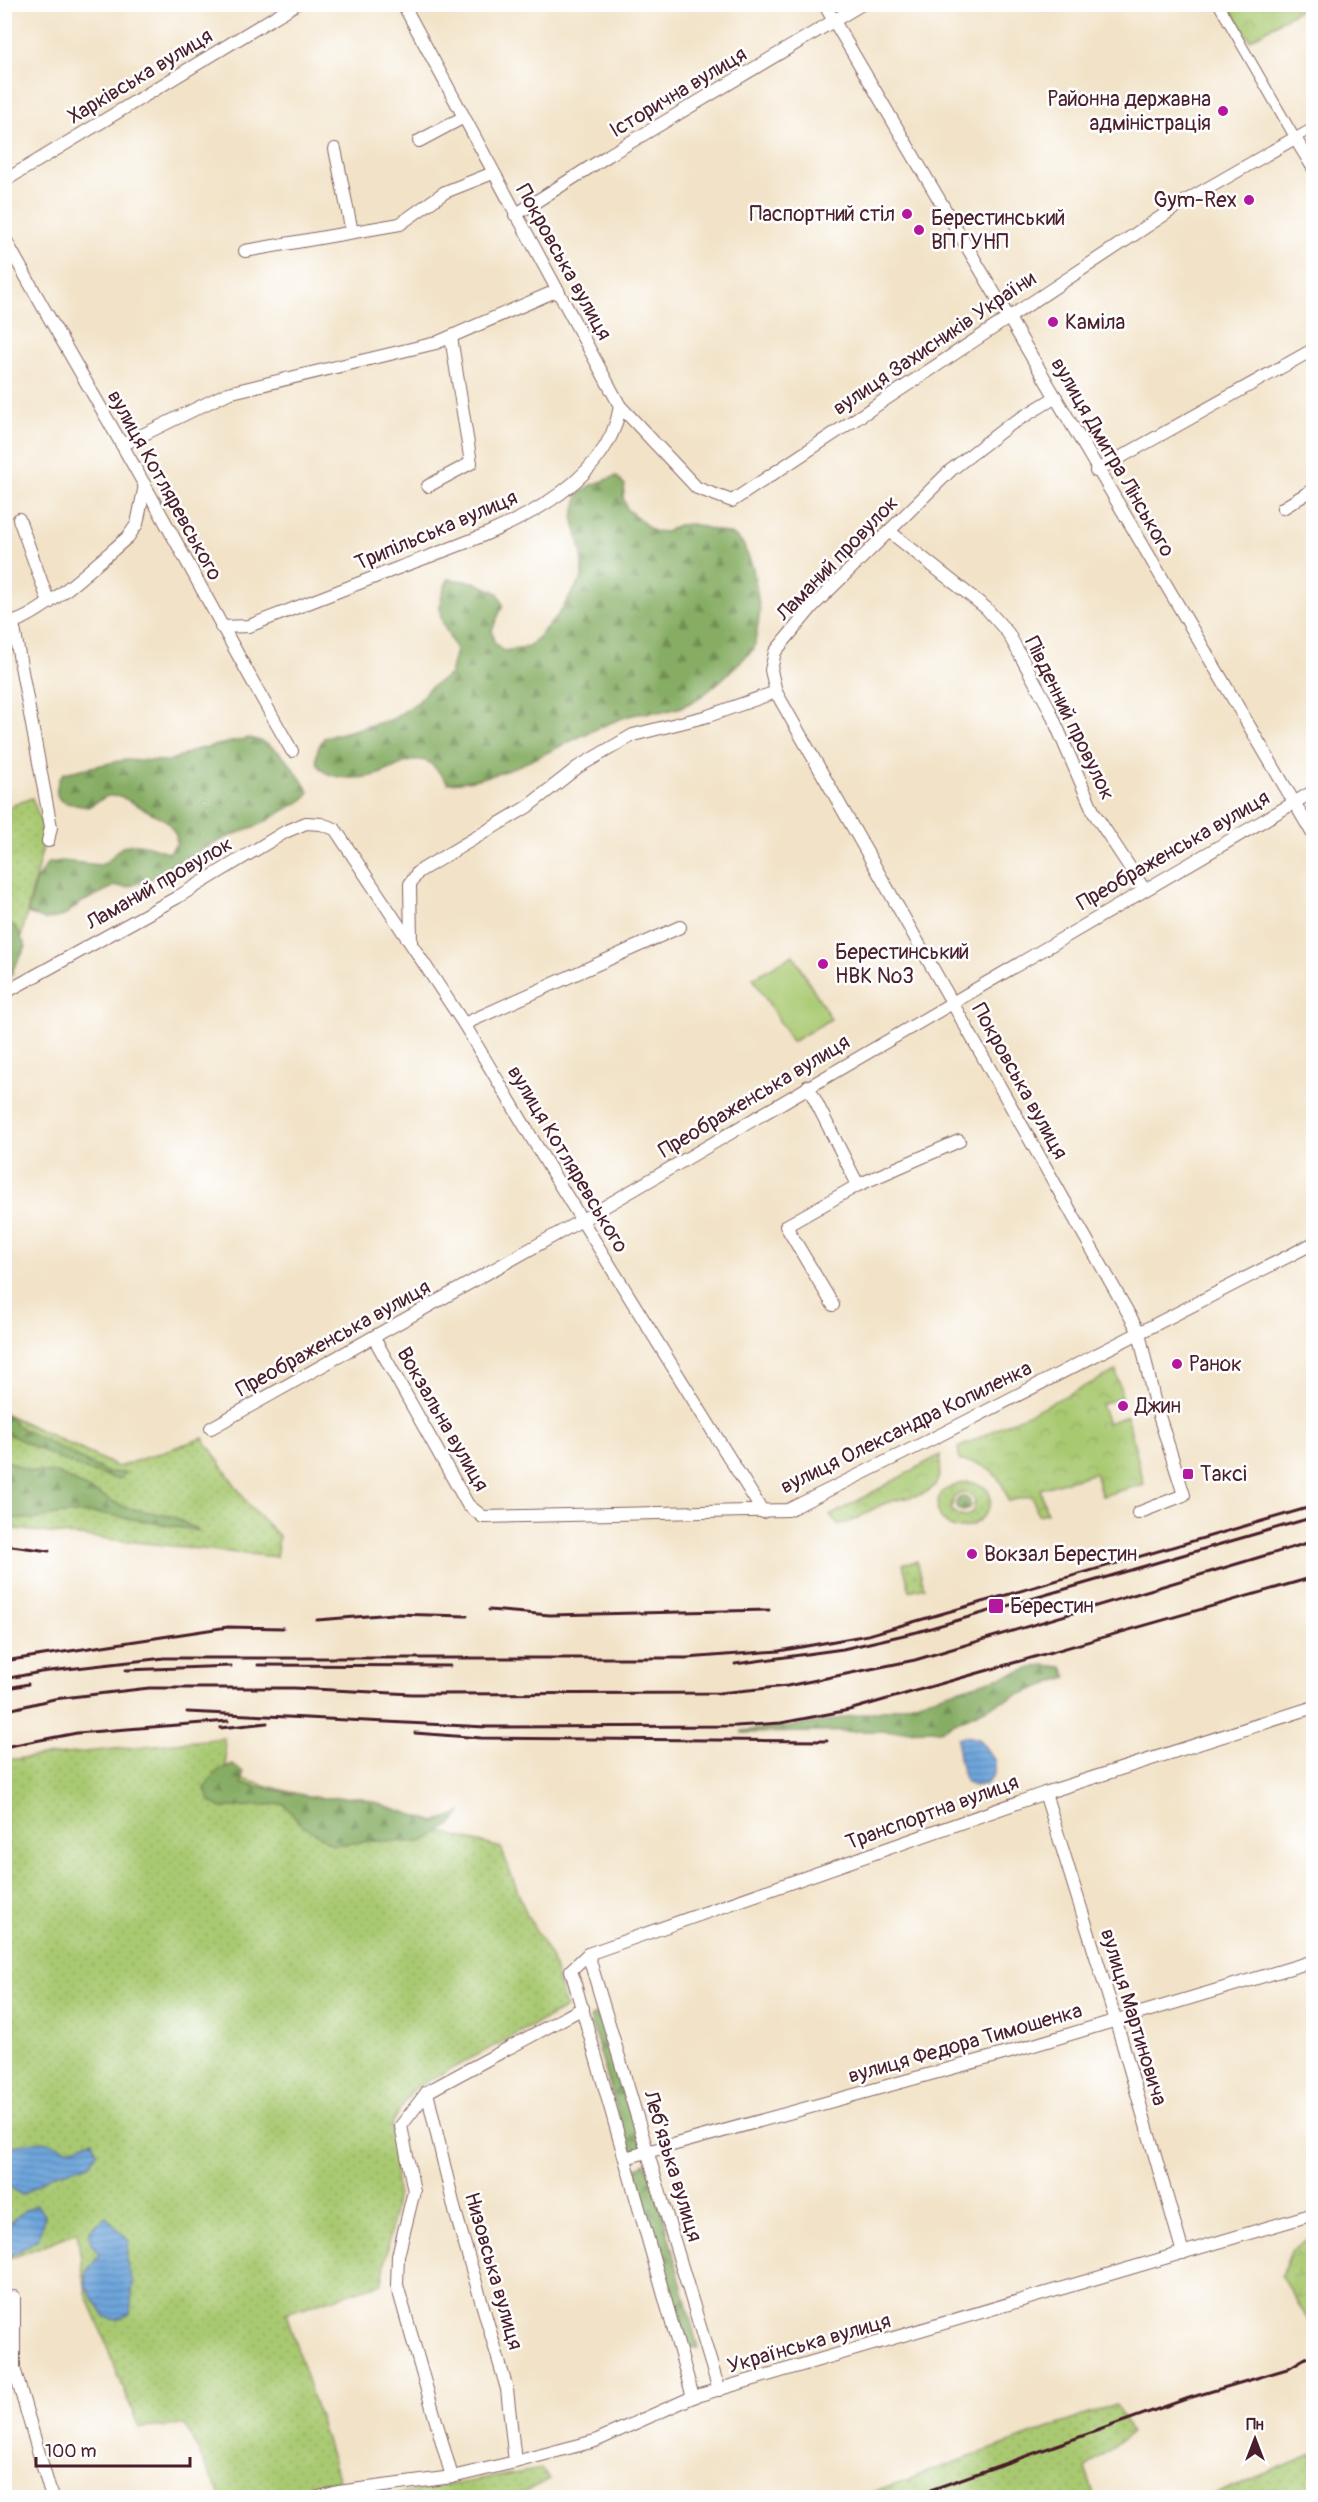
<svg xmlns="http://www.w3.org/2000/svg" width="1318" height="2502" viewBox="0 0 1318 2502" font-family="Pangolin,sans-serif">
	<style>
		.grass { fill: url(#grass-dots); stroke: #7a744e; stroke-width: 1.5; fill-rule: evenodd }
		.forest { fill: url(#forest-firs); stroke: #686647; stroke-width: 1.5 }
		.wetland { fill: url(#wetland-marsh); stroke: #7a744e; stroke-width: 1.5 }
		.park { fill: url(#park-crowns); stroke: #7a744e; stroke-width: 1.5 }
		.garden { fill: #a9c971; stroke: #7a744e; stroke-width: 1.5 }
		.water { fill: url(#water-rules); stroke: #5c6283; stroke-width: 1.5 }
		.lines { fill: none; stroke-linecap: round; stroke-linejoin: round }
		.pedestrian-casing { stroke: #856462; stroke-width: 11 }
		.minor-casing { stroke: #856462; stroke-width: 14 }
		.pedestrian { stroke: #fff; stroke-width: 9 }
		.minor { stroke: #fff; stroke-width: 12 }
		.rail { stroke: #4a1f2b; stroke-width: 3 }
		.poi-dot { fill: #b5179e; stroke: #fff; stroke-width: 2 }
		.labels { text-anchor: middle; stroke-width: 5; stroke-linejoin: round; paint-order: stroke }
		.street-label { font-size: 21px; fill: #4a1f2b; stroke: #fff }
		.poi-label { font-size: 21px; fill: #4a1f2b; stroke: #fff; text-anchor: start }
	</style>
	<defs>
		<pattern id="grass-dots" width="8" height="8" patternUnits="userSpaceOnUse" patternTransform="scale(1.5)"><rect width="8" height="8" fill="#a9c971"/><path d="M2 2h.1M6 6h.1" fill="none" stroke="#93ac62" stroke-width="1.8" stroke-linecap="round"/></pattern>
		<pattern id="forest-firs" width="22" height="20" patternUnits="userSpaceOnUse" patternTransform="scale(1.5)"><rect width="22" height="20" fill="#86ad63"/><path d="M5 1l3.5 6h-7zM16 11l3.5 6h-7z" fill="#708c52"/></pattern>
		<pattern id="wetland-marsh" width="20" height="14" patternUnits="userSpaceOnUse" patternTransform="scale(1.5)"><rect width="20" height="14" fill="#a9c971"/><path d="M1 5h8M5 5V1M11 12h8M15 12V8" fill="none" stroke="#93ac62"/></pattern>
		<pattern id="park-crowns" width="20" height="18" patternUnits="userSpaceOnUse" patternTransform="scale(1.5)"><rect width="20" height="18" fill="#a9c971"/><path d="M2 6a3 3 0 1 1 6 0M12 15a3 3 0 1 1 6 0" fill="none" stroke="#93ac62"/></pattern>
		<pattern id="water-rules" width="6" height="5" patternUnits="userSpaceOnUse" patternTransform="scale(1.5)"><rect width="6" height="5" fill="#6da5db"/><path d="M0 2.5h6" fill="none" stroke="#5c86b2"/></pattern>
	</defs>
	<rect width="100%" height="100%" fill="#fff"/>
	<filter id="ink" filterUnits="userSpaceOnUse"><feTurbulence type="fractalNoise" baseFrequency=".0167" numOctaves="2"/><feDisplacementMap in="SourceGraphic" scale="12" xChannelSelector="R" yChannelSelector="G"/><feConvolveMatrix kernelMatrix="1 2 1 2 8 2 1 2 1" color-interpolation-filters="sRGB"/></filter>
	<filter id="wash" filterUnits="userSpaceOnUse"><feTurbulence type="fractalNoise" baseFrequency=".008" numOctaves="4" result="noise"/><feDisplacementMap in="SourceGraphic" scale="24" xChannelSelector="R" yChannelSelector="G"/><feGaussianBlur stdDeviation="1.35" result="paint"/><feColorMatrix in="noise" values="0 0 0 0 0 0 0 0 0 0 0 0 0 0 0 0 0 1.4 0 .05"/><feComposite in="paint" operator="in"/></filter>
	<g filter="url(#wash)">
		<rect width="100%" height="100%" fill="#f2e3c8"/>
		<g class="grass">
			<path d="M 32,798 L 46,834 L 12,975 L 5,981 L 5,808 Z"/>
			<path d="M 4,1413 L 118,1467 L 203,1438 L 248,1504 L 279,1536 L 276,1557 L 5,1528 Z"/>
			<path d="M 967,1482 C 1025,1487 960,1560 938,1512 C 934,1490 950,1486 967,1482 ZM 961,1493 L 969,1494 L 975,1501 L 972,1513 L 965,1517 L 957,1515 L 951,1509 L 954,1497 Z"/>
			<path d="M 917,1561 L 924,1587 L 910,1591 L 903,1564 Z"/>
			<path d="M 224,1738 L 227,1775 L 501,1848 L 526,1913 L 551,1957 L 566,2008 L 413,2089 L 391,2124 L 397,2193 L 382,2283 L 286,2313 L 339,2481 L 274,2497 L 221,2497 L 185,2425 L 139,2428 L 86,2293 L 77,2232 L 5,2261 L 5,1760 Z"/>
			<path d="M 1116,2404 L 1131,2433 L 1085,2468 L 1095,2497 L 859,2497 Z"/>
			<path d="M 1313,2454 L 1313,2497 L 1208,2497 Z"/>
			<path d="M 541,2469 L 550,2479 L 514,2497 L 382,2497 Z"/>
		</g>
		<g class="forest">
			<path d="M 616,476 L 625,485 L 623,497 L 627,509 L 653,531 L 666,532 L 678,525 L 692,524 L 733,535 L 743,544 L 753,568 L 760,611 L 754,649 C 735,666 714,690 692,702 C 665,717 651,708 626,717 C 564,738 515,780 448,783 C 440,774 432,760 420,760 C 405,759 387,773 372,776 C 344,782 298,776 324,738 L 393,719 L 419,701 L 427,690 L 450,674 L 456,650 C 440,617 433,614 448,579 L 474,582 L 498,593 L 503,605 L 492,630 L 494,642 L 503,651 L 529,647 L 558,615 L 582,578 L 582,554 L 573,517 L 579,494 L 592,485 Z"/>
			<path d="M 250,738 C 280,744 294,768 309,792 L 306,798 L 261,824 L 225,838 L 173,864 L 158,876 L 127,887 L 115,886 L 80,903 L 64,916 L 45,920 L 28,913 L 35,881 L 48,863 L 62,861 L 100,865 C 109,863 112,856 118,850 C 133,838 154,847 169,853 L 177,843 L 176,835 L 167,821 L 120,796 L 107,796 L 88,807 C 80,805 68,805 62,801 C 52,795 58,779 64,773 L 124,760 L 169,761 L 195,750 Z"/>
			<path d="M 5,924 L 15,926 L 26,947 L 13,969 L 5,977 Z"/>
			<path d="M 5,1413 L 17,1426 L 106,1472 L 126,1473 L 119,1479 C 79,1471 41,1450 5,1432 Z"/>
			<path d="M 5,1460 L 29,1471 L 57,1473 L 124,1507 L 174,1517 L 199,1531 L 99,1513 L 61,1514 L 36,1519 L 5,1518 Z"/>
			<circle cx="963" cy="1504" r="7"/>
			<path d="M 1042,1665 L 1063,1667 L 1067,1677 L 1002,1701 L 940,1730 L 742,1733 L 742,1731 L 808,1724 L 899,1707 Z"/>
			<path d="M 233,1764 L 243,1772 L 242,1784 L 320,1798 L 359,1797 L 435,1822 L 461,1813 L 454,1823 L 423,1842 L 372,1841 L 333,1845 L 300,1823 L 284,1804 L 221,1808 L 210,1801 L 205,1789 C 212,1774 218,1769 233,1764 Z"/>
			<path d="M 596,2014 L 603,2014 L 642,2149 L 629,2152 L 590,2018 Z"/>
			<path d="M 645,2163 L 655,2184 L 698,2348 L 684,2347 L 634,2170 Z"/>
		</g>
		<path class="wetland" d="M 1313,2235 L 1313,2328 L 1281,2276 L 1291,2251 Z"/>
		<g class="park">
			<path d="M 1304,4 L 1305,6 L 1250,40 L 1228,5 Z"/>
			<path d="M 1116,1371 L 1122,1396 L 1101,1405 L 1108,1423 L 1127,1416 L 1144,1484 L 1102,1496 L 1095,1473 L 1040,1489 L 1047,1513 L 1038,1515 L 1032,1496 L 1008,1501 C 1003,1476 985,1461 960,1461 L 958,1448 Z"/>
			<path d="M 940,1455 C 945,1505 908,1492 881,1505 C 867,1511 853,1525 838,1524 L 830,1516 Z"/>
		</g>
		<path class="garden" d="M 793,955 L 831,1019 L 792,1042 L 753,978 Z"/>
		<g class="water">
			<path d="M 965,1736 L 979,1739 L 995,1761 L 994,1774 L 986,1784 L 974,1786 L 966,1782 C 960,1767 957,1754 958,1738 Z"/>
			<path d="M 93,2140 L 97,2153 L 90,2164 L 52,2175 L 22,2195 L 5,2185 L 5,2147 L 44,2141 L 68,2149 Z"/>
			<path d="M 37,2205 L 45,2215 L 38,2239 L 5,2260 L 5,2227 L 25,2210 Z"/>
			<path d="M 106,2217 L 129,2241 L 126,2261 L 133,2282 L 130,2314 L 117,2320 L 105,2317 L 85,2285 L 87,2271 L 99,2254 L 91,2243 L 90,2230 Z"/>
		</g>
	</g>
	<g filter="url(#ink)">
		<g class="lines">
			<defs>
				<path id="pedestrian" d="M 1218,4 L 1295,138 L 1314,127"/>
				<g id="minor">
					<path d="M 403,4 L 620,406 L 697,488 L 732,501 L 1182,203 L 1295,138 L 1314,169"/>
					<path d="M 824,4 L 1314,836"/>
					<path d="M 419,141 L 464,117"/>
					<path d="M 335,149 L 352,232"/>
					<path d="M 4,181 L 296,4"/>
					<path d="M 515,215 L 609,155 L 862,4"/>
					<path d="M 4,237 C 49,320 98,401 144,484 C 194,573 241,663 292,751"/>
					<path d="M 245,251 L 400,224 L 445,192 L 493,173"/>
					<path d="M 1056,397 L 1008,426 L 951,470 L 812,607 L 775,652 L 771,670 L 776,692 L 1139,1332 L 1154,1400 L 1184,1495 L 1138,1513"/>
					<path d="M 122,445 L 228,393 L 436,343 L 558,290"/>
					<path d="M 1096,471 L 1314,349"/>
					<path d="M 428,486 L 471,463 L 451,337"/>
					<path d="M 1283,508 L 1314,489"/>
					<path d="M 19,519 L 49,603"/>
					<path d="M 890,532 L 986,608 L 1008,633 L 1048,706 L 1094,813 L 1144,889"/>
					<path d="M 6,623 C 34,624 104,557 128,537 L 137,524 L 145,485"/>
					<path d="M 13,623 L 51,827 L 48,841"/>
					<path d="M 221,627 L 249,626 C 299,607 348,587 398,568 C 474,539 606,500 620,406"/>
					<path d="M 411,942 L 410,884 L 418,872 L 527,807 L 578,767 L 633,735 L 708,716 L 776,692"/>
					<path d="M 4,993 L 176,898 L 285,832 L 306,823 L 321,824 L 335,829 L 464,1024 L 558,1182 L 763,1512"/>
					<path d="M 464,1024 L 680,927"/>
					<path d="M 808,1086 L 858,1185"/>
					<path d="M 833,1305 L 786,1226 L 858,1185 L 959,1141"/>
					<path d="M 374,1338 L 468,1505 L 483,1517 L 788,1510 L 936,1437 L 1314,1243"/>
					<path d="M 211,1428 L 582,1220 L 1314,791"/>
					<path d="M 1045,1793 L 1116,2021 L 1183,2253"/>
					<path d="M 588,1954 L 719,2390"/>
					<path d="M 427,2092 L 455,2211 L 507,2389 L 515,2462"/>
					<path d="M 625,2158 L 1007,2053 L 1314,1961"/>
					<path d="M 14,2297 L 14,2368 L 52,2498"/>
					<path d="M 693,2397 L 571,1970 L 588,1954 L 1045,1793 L 1314,1707"/>
					<path d="M 452,2477 L 397,2285 L 398,2256 L 414,2191 L 401,2126 L 427,2092 L 583,2008"/>
					<path d="M 315,2498 L 338,2492 L 452,2477 L 515,2462 L 595,2441 L 693,2397 L 1314,2214"/>
				</g>
			</defs>
			<use href="#pedestrian" class="pedestrian-casing"/>
			<use href="#minor" class="minor-casing"/>
			<use href="#pedestrian" class="pedestrian"/>
			<use href="#minor" class="minor"/>
			<g class="rail">
				<path d="M 4,1545 L 49,1551"/>
				<path d="M 489,1610 L 550,1615 L 769,1610"/>
				<path d="M 317,1620 L 393,1614 L 467,1616"/>
				<path d="M 4,1661 L 228,1627 L 283,1628"/>
				<path d="M 735,1664 L 843,1649 L 917,1632 L 1314,1517"/>
				<path d="M 258,1665 L 450,1666"/>
				<path d="M 126,1670 L 231,1666"/>
				<path d="M 4,1679 L 41,1672 L 164,1658 L 687,1658 L 779,1651 L 868,1635 L 1314,1506"/>
				<path d="M 4,1689 L 28,1684"/>
				<path d="M 4,1711 L 54,1699 L 149,1688 L 294,1688 L 412,1694 L 719,1693 L 787,1686 L 915,1660 L 1314,1541"/>
				<path d="M 187,1712 L 486,1727 L 736,1726 L 781,1723 L 849,1710 L 1314,1577"/>
				<path d="M 220,1728 L 267,1723"/>
				<path d="M 415,1733 L 481,1738 L 827,1741"/>
				<path d="M 4,1747 L 77,1733 L 228,1721"/>
				<path d="M 908,2498 L 1189,2398 L 1287,2369 L 1314,2353"/>
			</g>
		</g>
	</g>
	<g class="poi-dot">
		<circle cx="1223" cy="111" r="6"/>
		<circle cx="1249" cy="200" r="6"/>
		<circle cx="907" cy="214" r="6"/>
		<circle cx="919" cy="230" r="6"/>
		<circle cx="1053" cy="322" r="6"/>
		<circle cx="823" cy="964" r="6"/>
		<circle cx="1177" cy="1364" r="6"/>
		<circle cx="1123" cy="1406" r="6"/>
		<rect x="1182" y="1468" width="12" height="12" rx="3"/>
		<circle cx="972" cy="1554" r="6"/>
		<rect x="988" y="1598" width="16" height="16" rx="3"/>
	</g>
	<g class="labels">
		<g class="street-label">
			<text transform="translate(140 76) rotate(-31)" y="7">Харківська вулиця</text>
			<text transform="translate(678 92) rotate(-31)" y="7">Історична вулиця</text>
			<text transform="translate(564 262) rotate(61)" y="7">Покровська вулиця</text>
			<text transform="translate(934 343) rotate(-34)" y="7">вулиця Захисників України</text>
			<text transform="translate(1113 457) rotate(60)" y="7">вулиця Дмитра Лінського</text>
			<text transform="translate(165 485) rotate(61)" y="7">вулиця Котляревського</text>
			<text transform="translate(436 530) rotate(-23)" y="7">Трипільська вулиця</text>
			<text transform="translate(837 558) rotate(-46)" y="7">Ламаний провулок</text>
			<text transform="translate(1070 718) rotate(64)" y="7">Південний провулок</text>
			<text transform="translate(1173 850) rotate(-30)" y="7">Преображенська вулиця</text>
			<text transform="translate(159 883) rotate(-30)" y="7">Ламаний провулок</text>
			<text transform="translate(1020 1081) rotate(61)" y="7">Покровська вулиця</text>
			<text transform="translate(754 1096) rotate(-31)" y="7">Преображенська вулиця</text>
			<text transform="translate(568 1159) rotate(59)" y="7">вулиця Котляревського</text>
			<text transform="translate(333 1338) rotate(-29)" y="7">Преображенська вулиця</text>
			<text transform="translate(443 1419) rotate(60)" y="7">Вокзальна вулиця</text>
			<text transform="translate(906 1427) rotate(-26)" y="7">вулиця Олександра Копиленка</text>
			<text transform="translate(932 1812) rotate(-20)" y="7">Транспортна вулиця</text>
			<text transform="translate(1134 2017) rotate(73)" y="7">вулиця Мартиновича</text>
			<text transform="translate(965 2043) rotate(-16)" y="7">вулиця Федора Тимошенка</text>
			<text transform="translate(673 2166) rotate(73)" y="7">Леб'язька вулиця</text>
			<text transform="translate(494 2271) rotate(74)" y="7">Низовська вулиця</text>
			<text transform="translate(809 2343) rotate(-16)" y="7">Українська вулиця</text>
		</g>
		<g class="poi-label">
			<text x="1211" y="106" text-anchor="end">Районна державна<tspan x="1211" dy="24">адміністрація</tspan></text>
			<text x="1237" y="207" text-anchor="end">Gym-Rex</text>
			<text x="895" y="221" text-anchor="end">Паспортний стіл</text>
			<text x="931" y="225">Берестинський<tspan x="931" dy="24">ВП ГУНП</tspan></text>
			<text x="1065" y="329">Каміла</text>
			<text x="835" y="959">Берестинський<tspan x="835" dy="24">НВК №3</tspan></text>
			<text x="1189" y="1371">Ранок</text>
			<text x="1135" y="1413">Джин</text>
			<text x="1200" y="1481">Таксі</text>
			<text x="984" y="1561">Вокзал Берестин</text>
			<text x="1010" y="1613">Берестин</text>
		</g>
	</g>
	<rect width="1318" height="2502" fill="none" stroke="#fff" stroke-width="24"/>
	<g transform="translate(1255 2439)" stroke="#ffffff" stroke-width="4.5" paint-order="stroke">
	<path d="M0-4.5L10 22L0 15L-10 22Z" fill="#4a1f2b"/>
	<text y="-9" font-size="16" font-weight="bold" text-anchor="middle" fill="#4a1f2b">Пн</text>
	</g>
	<path d="M36 2457v9h154v-9" fill="none" stroke="#4a1f2b" stroke-width="3"/>
	<text x="45" y="2457" font-size="18" fill="#4a1f2b" stroke="#ffffff" stroke-width="4.5" paint-order="stroke">100 m</text>
</svg>
